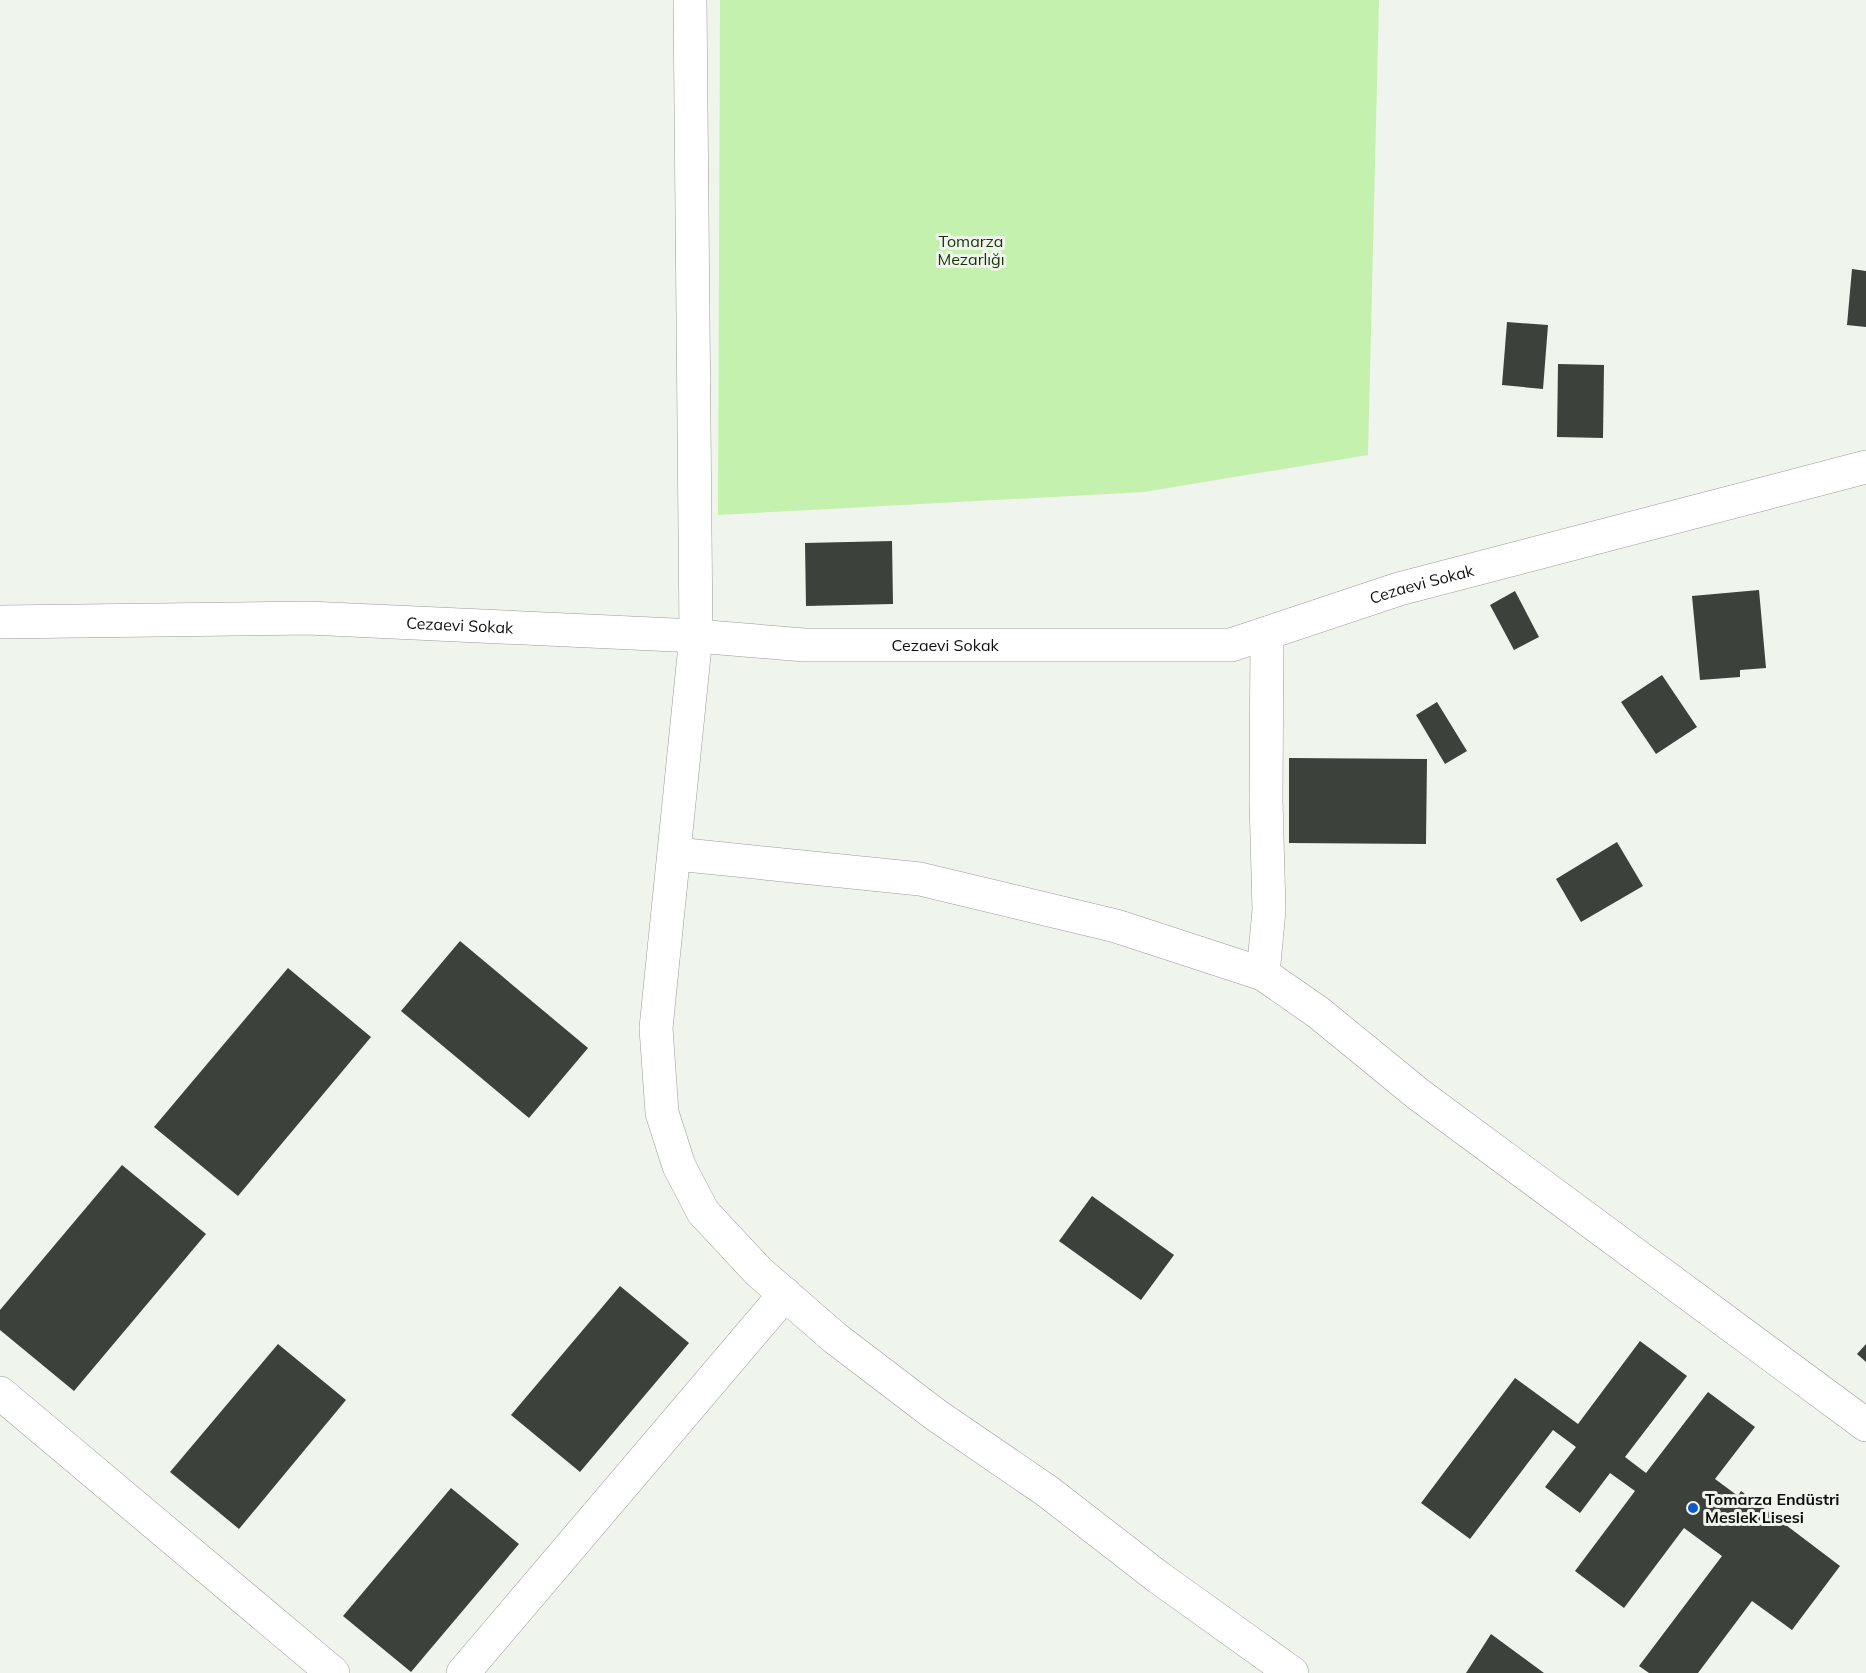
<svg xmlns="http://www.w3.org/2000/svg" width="1866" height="1673" viewBox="0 0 1866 1673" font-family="Mulish,sans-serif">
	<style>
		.green { fill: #c4f2ae }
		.building { fill: #3d413c }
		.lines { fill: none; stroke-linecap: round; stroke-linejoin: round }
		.minor-casing { stroke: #999d97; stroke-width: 34 }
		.minor { stroke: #fff; stroke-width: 33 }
		.poi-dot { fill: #0f5ac4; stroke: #eff4ed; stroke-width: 2 }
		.labels { text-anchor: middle; stroke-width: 6; stroke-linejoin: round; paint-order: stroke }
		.park-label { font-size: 16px; fill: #153400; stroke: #eff4ed }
		.street-label { font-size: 16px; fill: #0d0f0d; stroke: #eff4ed }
		.poi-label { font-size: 16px; font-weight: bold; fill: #0d0f0d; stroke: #eff4ed; text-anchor: start }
	</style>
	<rect width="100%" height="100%" fill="#eff4ed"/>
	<path class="green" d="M 720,0 L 1379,0 L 1368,455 L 1144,492 L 718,515 Z"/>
	<g class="building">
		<path d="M 1852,269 L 1866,271 L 1866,327 L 1847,325 Z"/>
		<path d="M 1507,322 L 1548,325 L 1543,389 L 1502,385 Z"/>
		<path d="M 1558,364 L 1604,365 L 1603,438 L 1557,437 Z"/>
		<path d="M 892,541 L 893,604 L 806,606 L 805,543 Z"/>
		<path d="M 1759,590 L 1766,668 L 1740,670 L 1740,677 L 1700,680 L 1692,596 Z"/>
		<path d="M 1515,591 L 1539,637 L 1514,650 L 1490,605 Z"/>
		<path d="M 1662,675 L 1697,727 L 1656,754 L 1621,702 Z"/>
		<path d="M 1437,702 L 1467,751 L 1445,764 L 1416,715 Z"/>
		<path d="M 1289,758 L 1427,759 L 1426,844 L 1289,843 Z"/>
		<path d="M 1617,842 L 1643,886 L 1581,922 L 1556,879 Z"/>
		<path d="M 460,941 L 588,1048 L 529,1118 L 401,1011 Z"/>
		<path d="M 288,968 L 371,1037 L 238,1196 L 154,1127 Z"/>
		<path d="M 122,1165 L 206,1234 L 74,1391 L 0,1330 L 0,1310 Z"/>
		<path d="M 1092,1196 L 1174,1255 L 1141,1300 L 1059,1241 Z"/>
		<path d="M 620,1286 L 689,1343 L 580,1472 L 511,1415 Z"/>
		<path d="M 1640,1341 L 1687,1376 L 1625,1457 L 1646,1473 L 1708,1392 L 1755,1427 L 1715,1479 L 1738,1496 L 1741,1491 L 1840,1566 L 1792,1630 L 1752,1601 L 1698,1673 L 1649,1673 L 1639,1666 L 1722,1556 L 1684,1528 L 1624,1608 L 1575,1571 L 1635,1491 L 1610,1473 L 1580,1513 L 1545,1487 L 1576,1447 L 1553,1430 L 1470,1539 L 1421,1503 L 1515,1378 L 1578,1424 Z"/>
		<path d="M 278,1344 L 346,1400 L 239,1529 L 170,1472 Z"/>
		<path d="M 1866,1344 L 1866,1362 L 1857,1354 Z"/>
		<path d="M 451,1488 L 519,1544 L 411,1672 L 343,1616 Z"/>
		<path d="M 1491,1634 L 1544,1673 L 1466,1673 Z"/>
	</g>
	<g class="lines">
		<defs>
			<g id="minor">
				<path d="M 690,0 L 696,636 L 656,1028 L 662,1113 L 679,1166 L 703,1212 L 759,1272 L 835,1338 L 936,1415 L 1047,1491 L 1158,1577 L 1292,1673"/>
				<path id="s1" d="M 0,622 L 308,618 L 696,636 L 804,645 L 1231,645 L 1399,589 L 1866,467"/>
				<path d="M 1267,633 L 1266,800 L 1269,910 L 1263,974 L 1319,1013 L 1418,1094 L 1866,1425"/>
				<path d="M 676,854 L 920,879 L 1116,926 L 1263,974"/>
				<path d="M 0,1393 L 333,1673"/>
				<path d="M 463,1673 L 785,1294"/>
			</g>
		</defs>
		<use href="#minor" class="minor-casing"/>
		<use href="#minor" class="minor"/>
	</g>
	<circle class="poi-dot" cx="1693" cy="1508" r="6"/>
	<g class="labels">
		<g class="park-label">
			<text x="971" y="247">Tomarza<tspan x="971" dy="18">Mezarlığı</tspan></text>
		</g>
		<g class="street-label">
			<text dy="6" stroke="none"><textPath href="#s1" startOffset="1432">Cezaevi Sokak</textPath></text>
			<text dy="6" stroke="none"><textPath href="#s1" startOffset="460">Cezaevi Sokak</textPath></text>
			<text dy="6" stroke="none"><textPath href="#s1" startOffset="946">Cezaevi Sokak</textPath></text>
		</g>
		<g class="poi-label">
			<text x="1705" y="1505">Tomarza Endüstri<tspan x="1705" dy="18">Meslek Lisesi</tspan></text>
		</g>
	</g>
</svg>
